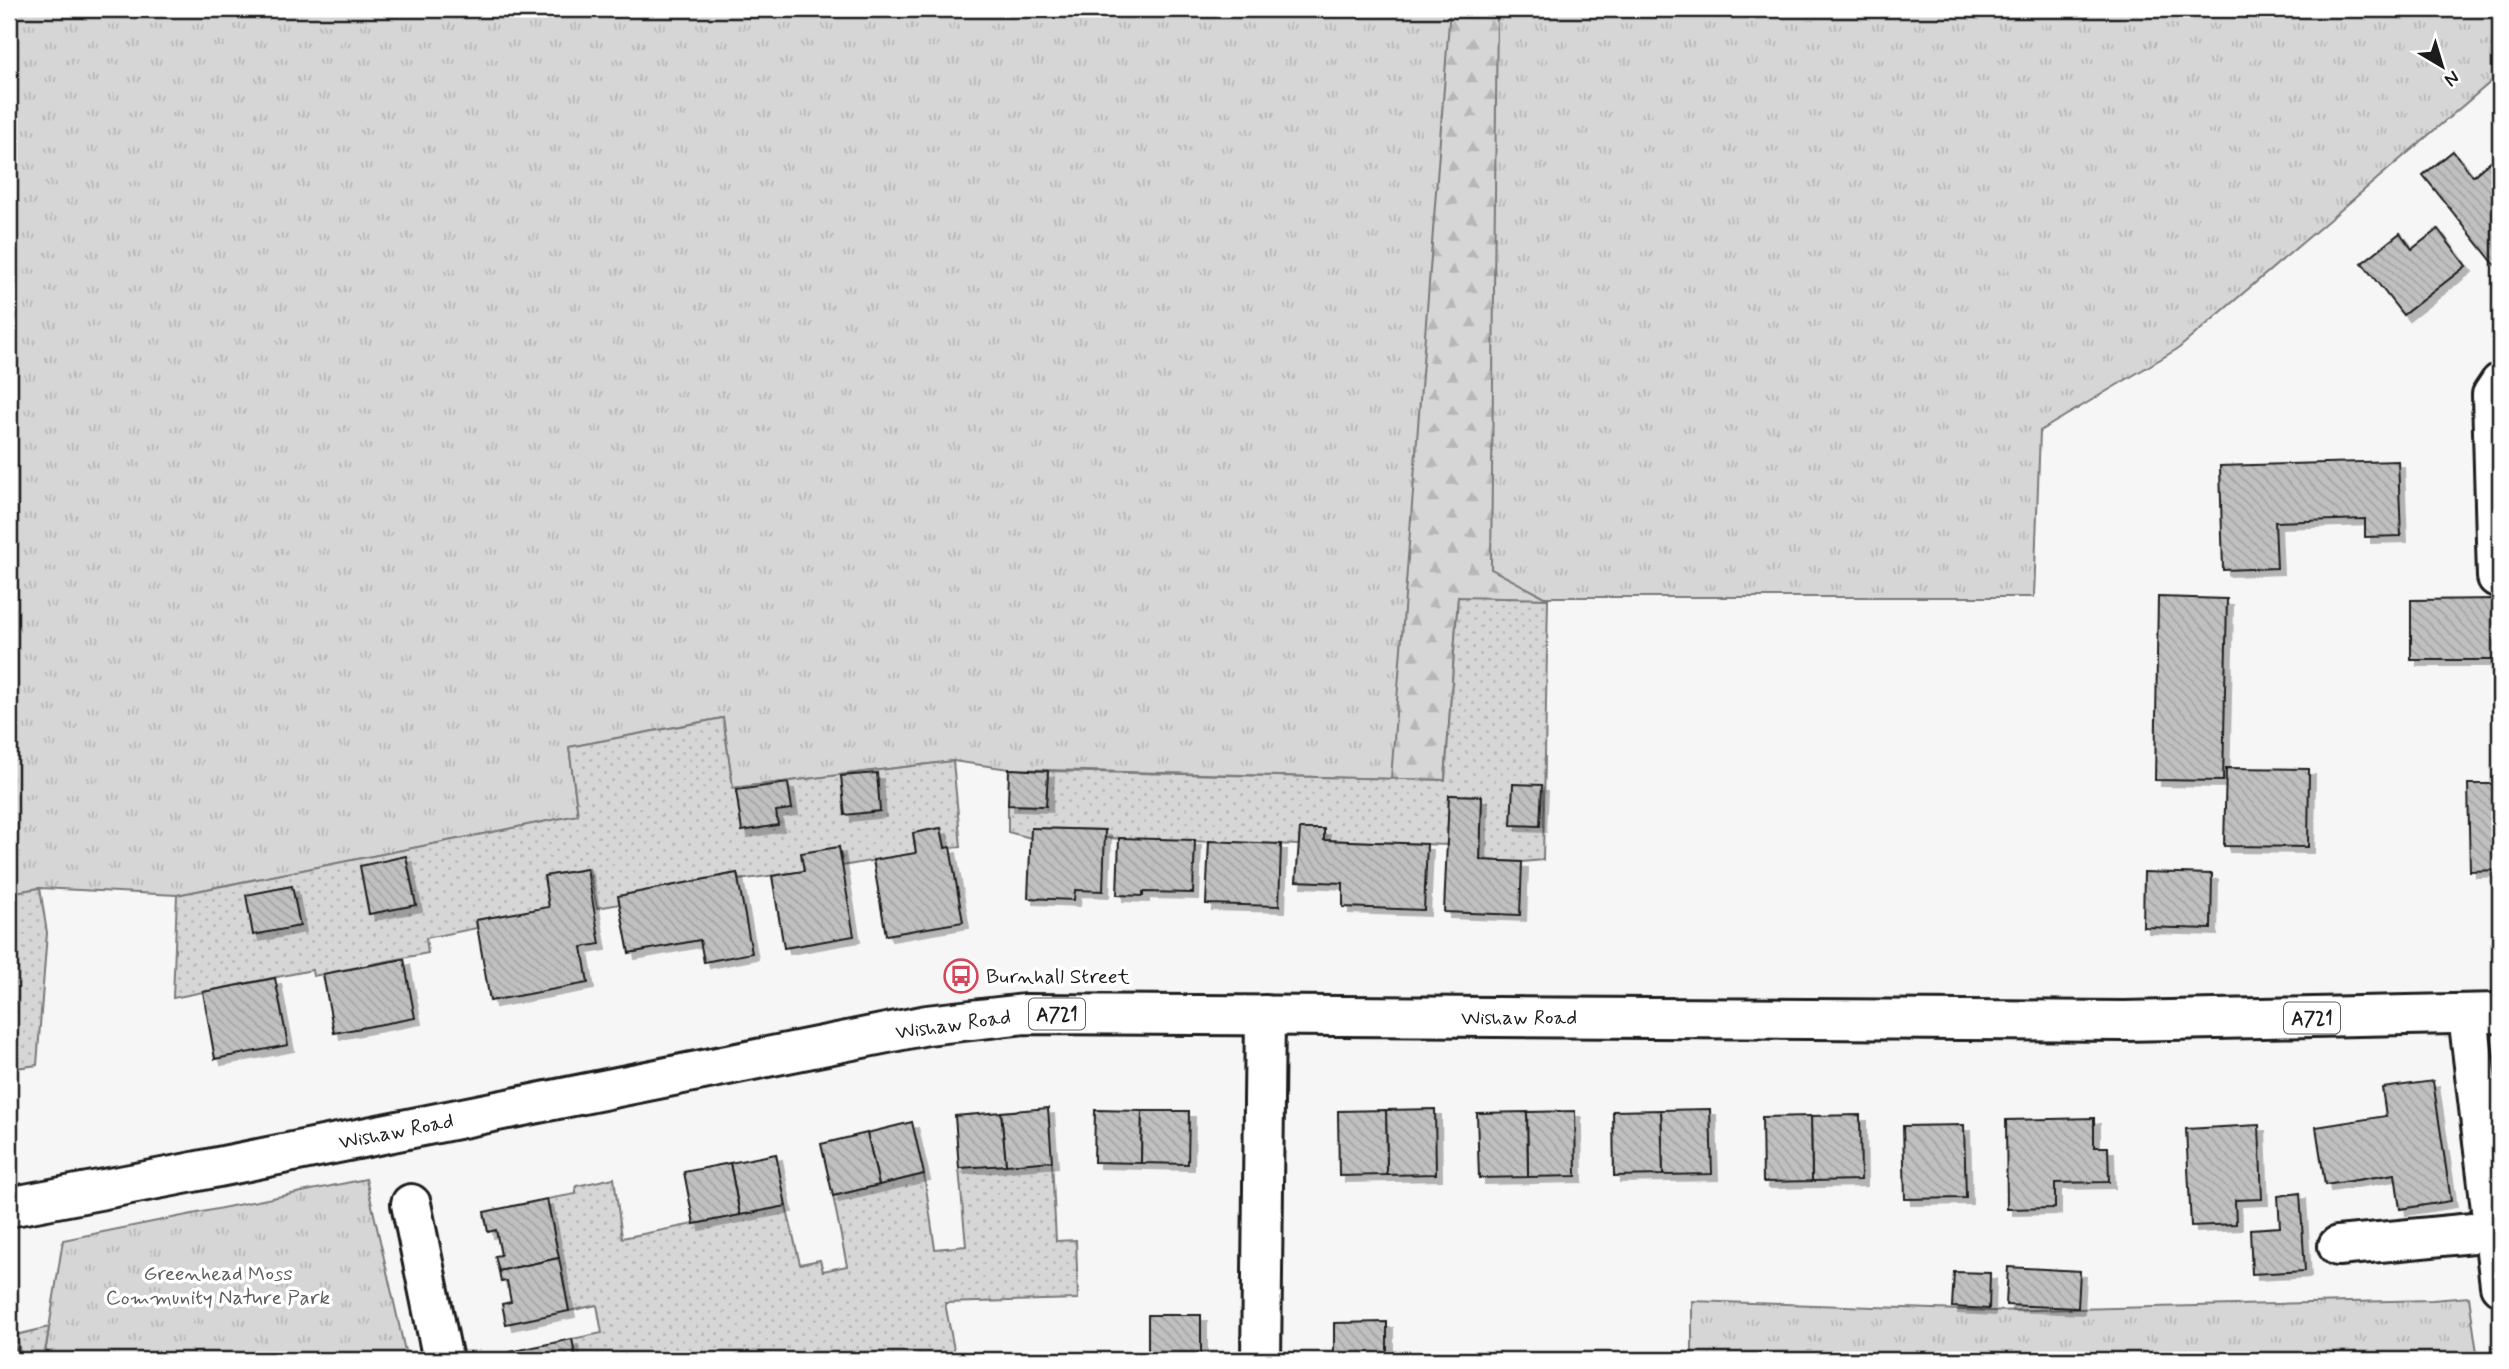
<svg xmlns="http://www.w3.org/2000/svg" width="2509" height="1369" viewBox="0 0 2509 1369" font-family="Mynerve,sans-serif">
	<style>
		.grass { fill: url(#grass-tufts); stroke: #797979; stroke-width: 2 }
		.forest { fill: url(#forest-firs); stroke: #797979; stroke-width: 2 }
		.garden { fill: url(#garden-dots); stroke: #797979; stroke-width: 2 }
		.building { fill: url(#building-back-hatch); stroke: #1c1c1c; stroke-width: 2; filter: url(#shadow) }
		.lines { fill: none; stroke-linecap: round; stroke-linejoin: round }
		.minor-casing { stroke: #1c1c1c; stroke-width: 44 }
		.major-casing { stroke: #1c1c1c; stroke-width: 44 }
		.minor { stroke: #fff; stroke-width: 38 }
		.major { stroke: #fff; stroke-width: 38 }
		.labels { text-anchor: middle; stroke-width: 7; stroke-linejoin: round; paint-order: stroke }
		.shield { fill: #fff; stroke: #606060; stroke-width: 2 }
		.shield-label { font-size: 19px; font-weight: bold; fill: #1c1c1c }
		.poi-label { font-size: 21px; fill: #1c1c1c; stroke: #fff; text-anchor: start }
		.street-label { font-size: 21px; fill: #1c1c1c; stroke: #fff }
		.park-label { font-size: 21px; fill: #5d5d5d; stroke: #fff }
	</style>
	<defs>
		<pattern id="grass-tufts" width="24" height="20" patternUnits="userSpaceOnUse" patternTransform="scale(1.75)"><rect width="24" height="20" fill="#d6d6d6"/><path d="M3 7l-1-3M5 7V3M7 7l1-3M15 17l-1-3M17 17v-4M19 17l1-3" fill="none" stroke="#b7b7b7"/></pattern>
		<pattern id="forest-firs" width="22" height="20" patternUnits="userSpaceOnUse" patternTransform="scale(1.75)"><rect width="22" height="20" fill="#d6d6d6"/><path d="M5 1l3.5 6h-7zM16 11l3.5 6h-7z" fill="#b7b7b7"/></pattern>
		<pattern id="garden-dots" width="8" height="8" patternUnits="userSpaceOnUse" patternTransform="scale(1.75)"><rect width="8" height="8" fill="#d6d6d6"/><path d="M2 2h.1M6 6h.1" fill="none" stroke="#b7b7b7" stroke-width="1.8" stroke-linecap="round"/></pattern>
		<pattern id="building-back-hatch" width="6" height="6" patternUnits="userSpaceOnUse" patternTransform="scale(1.75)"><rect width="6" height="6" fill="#c0c0c0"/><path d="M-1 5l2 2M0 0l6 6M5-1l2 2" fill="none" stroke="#a4a4a4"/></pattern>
		<filter id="shadow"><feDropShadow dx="6" dy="6" stdDeviation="0" flood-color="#0004"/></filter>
	</defs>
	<rect width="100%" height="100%" fill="#f6f6f6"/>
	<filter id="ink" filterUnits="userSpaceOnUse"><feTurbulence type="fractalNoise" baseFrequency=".0143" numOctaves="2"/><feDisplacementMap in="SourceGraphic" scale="14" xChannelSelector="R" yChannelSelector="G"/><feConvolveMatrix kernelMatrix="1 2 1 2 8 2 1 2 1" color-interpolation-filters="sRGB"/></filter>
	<g filter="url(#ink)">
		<g class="grass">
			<path d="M 9,9 L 2500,9 L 2500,74 L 2179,348 L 2040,431 L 2034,597 L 1459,597 L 1391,779 L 1009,769 L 953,761 L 733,788 L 723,718 L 569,747 L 578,815 L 177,895 L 40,888 L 9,893 Z"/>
			<path d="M 366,1179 L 407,1360 L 44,1360 L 63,1240 Z"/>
			<path d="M 2469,1297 L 2478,1360 L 1692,1360 L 1692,1301 L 1993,1311 L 2432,1300 Z"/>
		</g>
		<path class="forest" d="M 1450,9 L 1497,9 L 1491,569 L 1548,599 L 1458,598 L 1445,780 L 1391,779 Z"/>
		<g class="garden">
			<path d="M 1458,597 L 1548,599 L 1543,860 L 1522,862 L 1480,860 L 1482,796 L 1449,795 L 1447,845 L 1324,840 L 1323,829 L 1300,829 L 1299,845 L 1105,838 L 1105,830 L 1031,828 L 1031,838 L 1008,832 L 1008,805 L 1046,806 L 1048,771 L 1445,780 Z"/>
			<path d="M 723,718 L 733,788 L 953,761 L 961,847 L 945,848 L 941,828 L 913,833 L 916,853 L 842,866 L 839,847 L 804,871 L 739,880 L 737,873 L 619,896 L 620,904 L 597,908 L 589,869 L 544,876 L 549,907 L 476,920 L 477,928 L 426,938 L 428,953 L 313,976 L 312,970 L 173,998 L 177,895 L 578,815 L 569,747 Z"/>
			<path d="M 40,888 L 47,933 L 37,1065 L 9,1069 L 9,893 Z"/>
			<path d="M 1052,1161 L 1056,1241 L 1076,1240 L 1078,1299 L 945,1303 L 956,1360 L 576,1360 L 572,1339 L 602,1333 L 597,1305 L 569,1311 L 547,1199 L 576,1194 L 576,1186 L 614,1178 L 622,1238 L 786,1206 L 800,1264 L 820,1260 L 823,1271 L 847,1266 L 833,1196 L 924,1174 L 935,1249 L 966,1246 L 959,1168 Z"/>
			<path d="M 49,1327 L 44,1360 L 18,1360 L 12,1336 Z"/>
		</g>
		<g class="building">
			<path d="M 2453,151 L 2473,176 L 2500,153 L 2499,270 L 2423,175 Z"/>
			<path d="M 2438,229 L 2466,266 L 2403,315 L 2362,263 L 2400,233 L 2412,249 Z"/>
			<path d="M 2398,461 L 2401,536 L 2365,537 L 2365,519 L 2275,522 L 2277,568 L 2223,570 L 2220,466 Z"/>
			<path d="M 2158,597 L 2227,599 L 2223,781 L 2155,780 Z"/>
			<path d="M 2497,599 L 2498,660 L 2411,660 L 2411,600 Z"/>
			<path d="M 2226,768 L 2309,769 L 2308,847 L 2224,846 Z"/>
			<path d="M 1009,769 L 1048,771 L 1046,806 L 1008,805 Z"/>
			<path d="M 877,773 L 880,811 L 845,815 L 841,776 Z"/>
			<path d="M 788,783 L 792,809 L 776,811 L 778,825 L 742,831 L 736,790 Z"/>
			<path d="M 1513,784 L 1542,785 L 1540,826 L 1511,825 Z"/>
			<path d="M 2468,784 L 2500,784 L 2500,870 L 2470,871 Z"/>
			<path d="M 1449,795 L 1482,796 L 1480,860 L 1522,862 L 1520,915 L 1444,912 Z"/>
			<path d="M 941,828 L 945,848 L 950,847 L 963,922 L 886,935 L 873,860 L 916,853 L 913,833 Z"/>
			<path d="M 1031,828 L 1105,830 L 1103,891 L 1075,890 L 1074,900 L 1028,898 Z"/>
			<path d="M 1300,829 L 1324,829 L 1324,840 L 1427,844 L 1424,910 L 1343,907 L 1343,883 L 1296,881 Z"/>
			<path d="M 1119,838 L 1195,840 L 1193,893 L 1143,892 L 1143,896 L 1117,895 Z"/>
			<path d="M 1209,841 L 1281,844 L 1279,906 L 1206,904 Z"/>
			<path d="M 839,847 L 854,936 L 784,948 L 772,876 L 804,871 L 801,853 Z"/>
			<path d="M 406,856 L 416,905 L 369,914 L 360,866 Z"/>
			<path d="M 587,869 L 600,944 L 582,947 L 588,983 L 490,1001 L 476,920 L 549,907 L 544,876 Z"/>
			<path d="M 2144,872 L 2212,874 L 2211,929 L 2143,927 Z"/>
			<path d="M 737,873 L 752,953 L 704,962 L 700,940 L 629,953 L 618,896 Z"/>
			<path d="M 292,886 L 300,926 L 253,935 L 246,895 Z"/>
			<path d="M 404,959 L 415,1018 L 334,1033 L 323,974 Z"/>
			<path d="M 275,978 L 288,1045 L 215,1059 L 203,992 Z"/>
			<path d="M 2433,1081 L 2451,1201 L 2400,1209 L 2395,1174 L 2325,1185 L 2316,1127 L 2386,1116 L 2382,1088 Z"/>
			<path d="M 1048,1108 L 1052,1161 L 1006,1165 L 1001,1112 Z"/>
			<path d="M 1435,1109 L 1436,1174 L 1387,1175 L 1386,1110 Z"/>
			<path d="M 1710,1109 L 1712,1174 L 1663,1175 L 1661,1110 Z"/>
			<path d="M 1095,1110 L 1142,1111 L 1141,1163 L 1094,1162 Z"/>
			<path d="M 1386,1110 L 1387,1175 L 1339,1176 L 1338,1111 Z"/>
			<path d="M 1661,1110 L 1663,1175 L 1614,1176 L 1613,1111 Z"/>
			<path d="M 1142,1111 L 1189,1111 L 1188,1164 L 1141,1163 Z"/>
			<path d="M 1575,1111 L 1576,1176 L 1528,1177 L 1527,1112 Z"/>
			<path d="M 1001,1112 L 1006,1165 L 959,1168 L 955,1116 Z"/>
			<path d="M 1527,1112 L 1528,1177 L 1479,1178 L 1477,1113 Z"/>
			<path d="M 1860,1115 L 1861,1180 L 1812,1181 L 1811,1116 Z"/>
			<path d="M 1811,1116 L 1812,1181 L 1763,1182 L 1762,1117 Z"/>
			<path d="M 2094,1118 L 2094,1147 L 2108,1147 L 2109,1182 L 2055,1183 L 2055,1208 L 2007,1209 L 2006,1120 Z"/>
			<path d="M 912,1122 L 924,1174 L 879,1185 L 867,1133 Z"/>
			<path d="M 1964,1125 L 1966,1198 L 1905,1199 L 1903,1126 Z"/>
			<path d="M 2259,1125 L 2262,1199 L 2235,1200 L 2236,1224 L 2191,1226 L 2186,1129 Z"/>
			<path d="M 867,1133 L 879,1185 L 833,1196 L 821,1144 Z"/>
			<path d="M 776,1154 L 786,1206 L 740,1215 L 730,1163 Z"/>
			<path d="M 730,1163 L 740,1215 L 694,1224 L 684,1172 Z"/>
			<path d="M 2300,1193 L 2305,1271 L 2252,1274 L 2250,1229 L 2280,1227 L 2278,1196 Z"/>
			<path d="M 547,1199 L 559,1258 L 499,1271 L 495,1256 L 501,1255 L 496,1230 L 488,1232 L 484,1212 Z"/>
			<path d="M 559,1258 L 569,1311 L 506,1324 L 502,1304 L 511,1302 L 507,1281 L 501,1282 L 499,1271 Z"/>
			<path d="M 2008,1267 L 2080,1271 L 2078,1308 L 2006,1305 Z"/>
			<path d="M 1954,1272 L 1990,1273 L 1989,1309 L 1952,1307 Z"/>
			<rect x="1148" y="1315" width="53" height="45"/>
			<path d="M 9,1321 L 12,1336 L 18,1360 L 9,1360 Z"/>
			<path d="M 1387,1322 L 1387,1360 L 1334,1360 L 1334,1323 Z"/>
			<path d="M 572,1339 L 576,1360 L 511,1360 L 510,1352 Z"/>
		</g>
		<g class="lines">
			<defs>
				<g id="minor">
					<path d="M 2497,577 L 2492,395 L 2500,383"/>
					<path d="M 2468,1015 L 2500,1285"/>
					<path d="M 411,1204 L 443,1360"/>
					<path d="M 2338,1246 L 2493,1231"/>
					<path d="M 1261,1360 L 1265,1015"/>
				</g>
				<path id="major" d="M 9,1207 L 173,1176 L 927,1025 L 1025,1014 L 2124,1021 L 2500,1013"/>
			</defs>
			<use href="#minor" class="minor-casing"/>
			<use href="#major" class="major-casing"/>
			<use href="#minor" class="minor"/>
			<use href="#major" class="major"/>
		</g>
	</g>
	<defs>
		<symbol id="bus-ring" viewBox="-11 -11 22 22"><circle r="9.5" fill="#fff" stroke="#d1495b" stroke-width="1.5"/><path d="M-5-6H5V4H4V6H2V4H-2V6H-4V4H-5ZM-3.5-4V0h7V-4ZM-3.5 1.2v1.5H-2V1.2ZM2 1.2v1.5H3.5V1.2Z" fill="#d1495b"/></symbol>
	</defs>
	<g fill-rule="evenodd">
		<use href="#bus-ring" x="942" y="957" width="38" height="38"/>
	</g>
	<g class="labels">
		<g class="shield">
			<rect x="1029" y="998.5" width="56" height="31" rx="5"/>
			<rect x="2284" y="1002.5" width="56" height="31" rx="5"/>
		</g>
		<g class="shield-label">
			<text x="1057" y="1021">A721</text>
			<text x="2312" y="1025">A721</text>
		</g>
		<g class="poi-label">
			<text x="986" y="983">Burnhall Street</text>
		</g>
		<g class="street-label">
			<text x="1519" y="1024">Wishaw Road</text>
			<text transform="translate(953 1024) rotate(-8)" y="7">Wishaw Road</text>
			<text transform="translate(396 1131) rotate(-11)" y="7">Wishaw Road</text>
		</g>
		<g class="park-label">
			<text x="218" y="1280">Greenhead Moss<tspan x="218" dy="24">Community Nature Park</tspan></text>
		</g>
	</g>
	<rect width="2509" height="1369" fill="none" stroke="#fff" stroke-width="35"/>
	<rect x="18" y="18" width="2474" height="1334" fill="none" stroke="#1c1c1c" stroke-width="2.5" filter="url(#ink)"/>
	<g transform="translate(2442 66) rotate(142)" stroke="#ffffff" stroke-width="5" paint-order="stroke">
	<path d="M0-5L12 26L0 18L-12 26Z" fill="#1c1c1c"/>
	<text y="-10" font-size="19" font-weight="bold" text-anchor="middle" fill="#1c1c1c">N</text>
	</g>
</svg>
